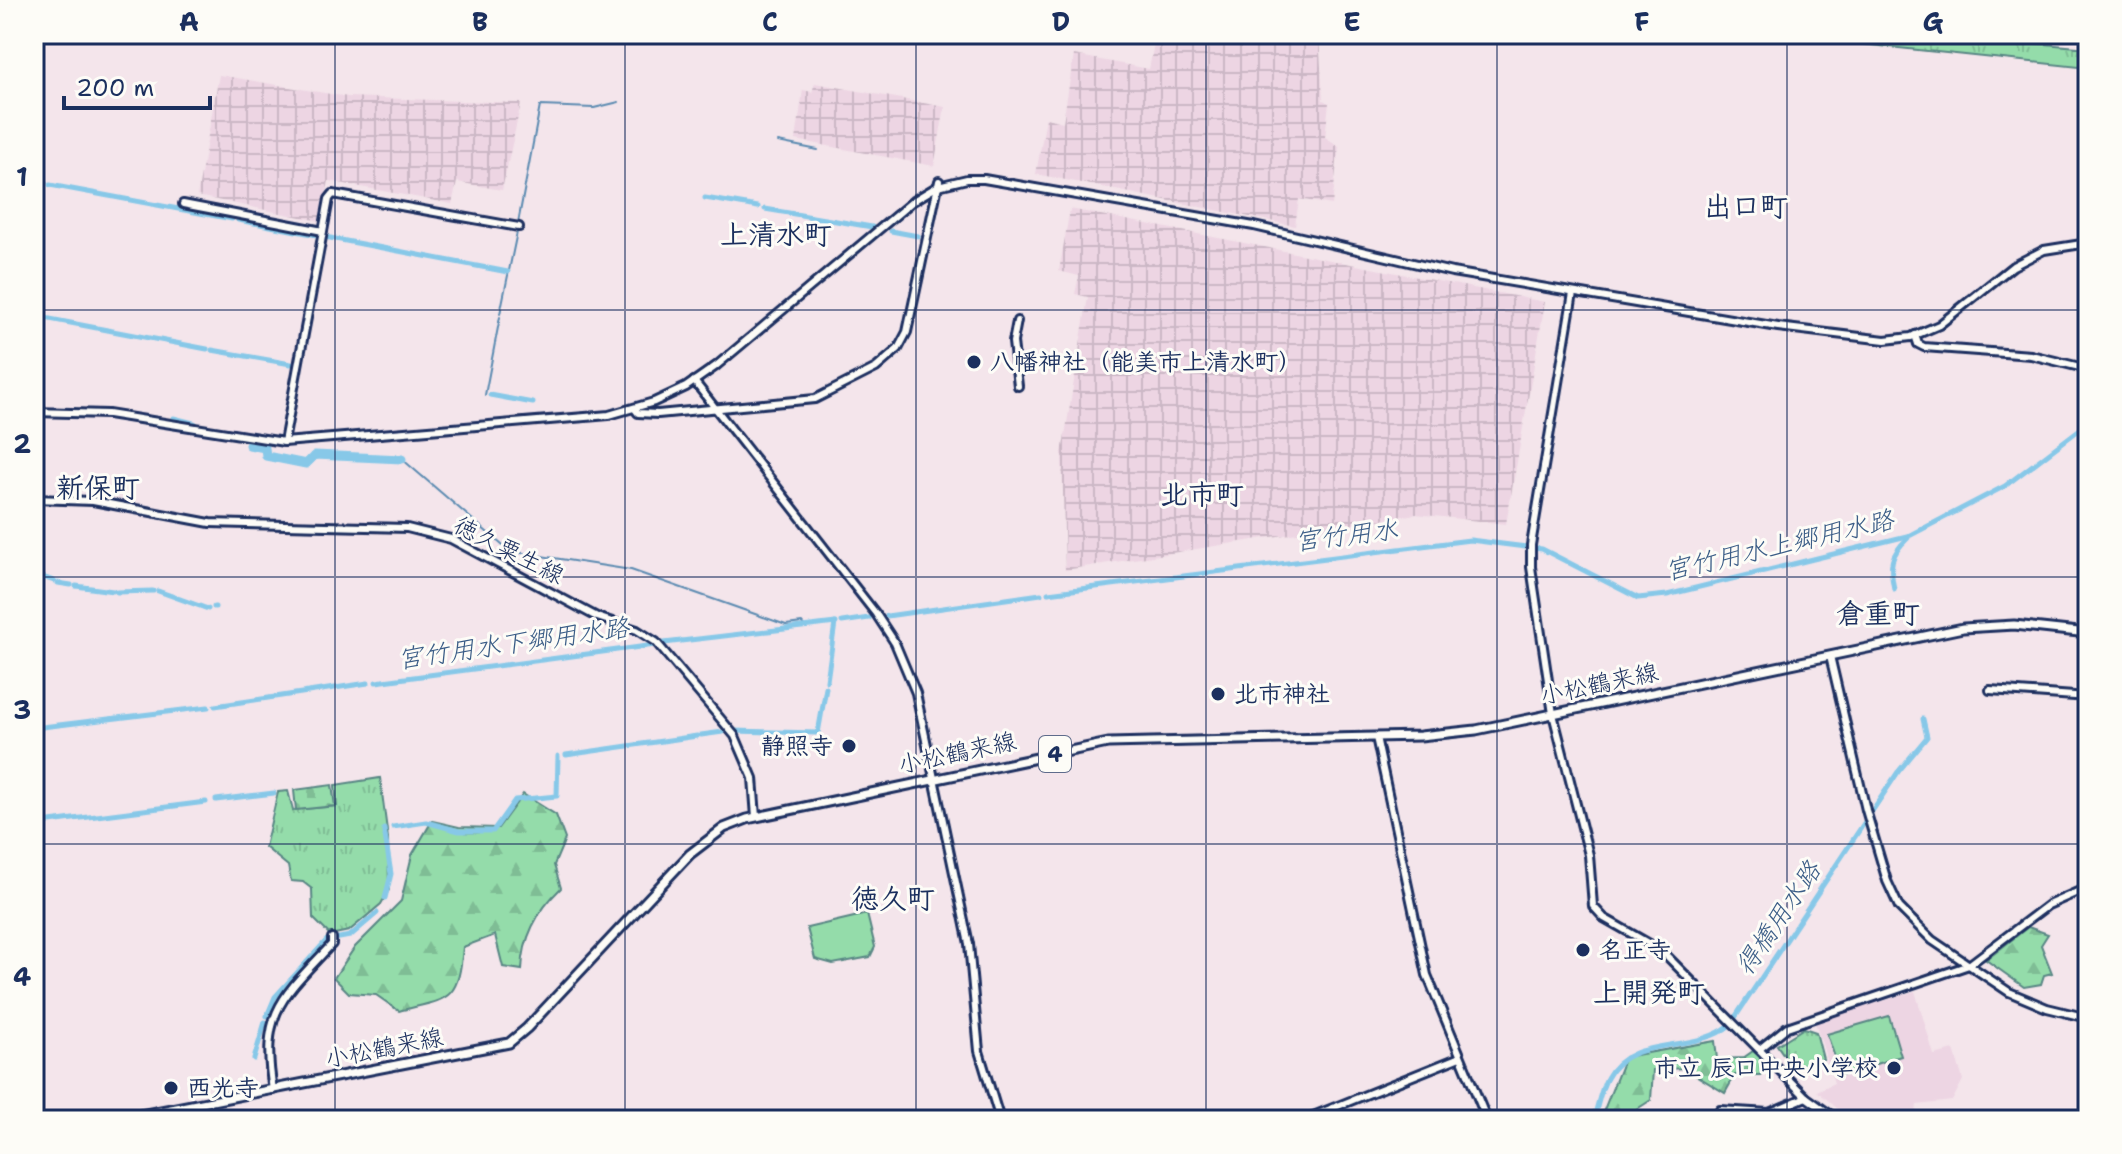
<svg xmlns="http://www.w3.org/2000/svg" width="2122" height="1154" viewBox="0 0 2122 1154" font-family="'Shantell Sans','Klee One',sans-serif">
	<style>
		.built { fill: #edd5e3 }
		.industrial { fill: url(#industrial-grid) }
		.grass { fill: url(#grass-tufts); stroke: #588684; stroke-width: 2 }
		.forest { fill: url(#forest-firs); stroke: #588684; stroke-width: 2 }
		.cemetery { fill: url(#cemetery-stones); stroke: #588684; stroke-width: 2 }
		.garden { fill: #94dcaa; stroke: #588684; stroke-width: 2 }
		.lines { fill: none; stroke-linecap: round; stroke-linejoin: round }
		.stream { stroke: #5c8bb1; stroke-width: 2 }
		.canal { stroke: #87c8e8; stroke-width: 5 }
		.river { stroke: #87c8e8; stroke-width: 9 }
		.secondary-casing { stroke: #1b2f5e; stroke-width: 12 }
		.primary-casing { stroke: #1b2f5e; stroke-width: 13 }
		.secondary { stroke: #fdfcf7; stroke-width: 6 }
		.primary { stroke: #fdfcf7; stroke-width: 7 }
		.grid { fill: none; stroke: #1b2f5e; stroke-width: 2; stroke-opacity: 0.55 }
		.poi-dot { fill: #1b2f5e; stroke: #fdfcf7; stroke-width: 3 }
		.labels { text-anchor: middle; stroke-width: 6; stroke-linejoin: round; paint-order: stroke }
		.shield { fill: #fdfcf7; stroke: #5f6c8c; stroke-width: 2 }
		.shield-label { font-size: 22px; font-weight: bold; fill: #1b2f5e }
		.poi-label { font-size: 24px; font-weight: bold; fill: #1b2f5e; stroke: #fdfcf7; text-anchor: start }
		.street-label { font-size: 24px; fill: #1b2f5e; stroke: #fdfcf7 }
		.water-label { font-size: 26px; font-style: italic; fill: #3b5d87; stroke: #fdfcf7 }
		.quarter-label { font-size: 28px; font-weight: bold; fill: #1b2f5e; stroke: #fdfcf7 }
		.neatline { fill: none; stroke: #1b2f5e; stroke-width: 3 }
		.grid-label { font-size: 26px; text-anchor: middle; font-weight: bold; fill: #1b2f5e }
	</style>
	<defs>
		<pattern id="industrial-grid" width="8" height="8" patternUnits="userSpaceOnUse" patternTransform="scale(2)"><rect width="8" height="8" fill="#edd5e3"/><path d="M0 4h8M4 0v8" fill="none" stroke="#cbb7c5"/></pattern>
		<pattern id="grass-tufts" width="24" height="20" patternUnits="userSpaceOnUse" patternTransform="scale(2)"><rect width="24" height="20" fill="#94dcaa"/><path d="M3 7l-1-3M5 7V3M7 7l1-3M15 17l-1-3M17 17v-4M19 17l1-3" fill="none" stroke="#7fbd95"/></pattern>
		<pattern id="forest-firs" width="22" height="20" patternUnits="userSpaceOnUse" patternTransform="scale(2)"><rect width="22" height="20" fill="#94dcaa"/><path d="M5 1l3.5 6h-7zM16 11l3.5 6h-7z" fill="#7fbd95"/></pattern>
		<pattern id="cemetery-stones" width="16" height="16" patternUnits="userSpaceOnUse" patternTransform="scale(2)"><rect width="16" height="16" fill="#94dcaa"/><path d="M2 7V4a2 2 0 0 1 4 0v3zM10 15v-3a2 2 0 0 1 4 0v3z" fill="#7fbd95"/></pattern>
	</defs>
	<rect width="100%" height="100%" fill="#f4e5eb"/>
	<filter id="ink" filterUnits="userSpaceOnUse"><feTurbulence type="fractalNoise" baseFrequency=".0125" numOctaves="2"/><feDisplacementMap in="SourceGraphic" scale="16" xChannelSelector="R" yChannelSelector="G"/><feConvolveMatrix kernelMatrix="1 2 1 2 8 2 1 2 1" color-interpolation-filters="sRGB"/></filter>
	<g filter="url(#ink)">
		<path class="built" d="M 1915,991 L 1934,1055 L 1954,1050 L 1963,1080 L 1952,1101 L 1917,1105 L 1915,1120 L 1846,1116 L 1817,1091 L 1834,1083 L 1815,1022 Z"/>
		<g class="industrial">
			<path d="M 1156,34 L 1319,34 L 1323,100 L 1329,103 L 1325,137 L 1339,146 L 1332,205 L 1299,199 L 1295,226 L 1036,174 L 1046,118 L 1063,122 L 1074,55 L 1149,69 Z"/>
			<path d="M 219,75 L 348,97 L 521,103 L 502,190 L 457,182 L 452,204 L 329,181 L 320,221 L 197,196 Z"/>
			<path d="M 815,83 L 945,107 L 934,166 L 796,140 L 803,90 L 812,92 Z"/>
			<path d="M 1070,209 L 1545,302 L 1506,524 L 1416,514 L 1065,570 L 1062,453 L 1088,297 L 1075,294 L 1079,276 L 1059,271 Z"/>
		</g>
		<g class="grass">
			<path d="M 1767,34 L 1934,34 L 2088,48 L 2088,68 Z"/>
			<path d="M 380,778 L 388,838 L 389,890 L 381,904 L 349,931 L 330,935 L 313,918 L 312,889 L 303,882 L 291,881 L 288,866 L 265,847 L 278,792 L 288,791 L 293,810 L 337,806 L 335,785 Z"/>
			<path d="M 1804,1028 L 1816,1032 L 1823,1059 L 1793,1068 L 1777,1045 Z"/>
		</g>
		<g class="forest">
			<path d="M 523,794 L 556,815 L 565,839 L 554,865 L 561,888 C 538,910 523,937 522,970 L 503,967 L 495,935 L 463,947 C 458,1003 449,998 399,1011 L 376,995 L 349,993 L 334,978 L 355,947 L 401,901 L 412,855 L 432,821 L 459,827 L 498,828 Z"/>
			<path d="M 2028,927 L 2048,934 L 2041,945 L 2052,973 L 2044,975 L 2041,984 L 2024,987 L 1986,960 Z"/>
			<path d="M 1715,1041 L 1717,1059 L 1743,1058 L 1753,1051 L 1760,1057 L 1761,1075 L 1735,1075 L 1725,1093 L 1684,1068 L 1653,1070 L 1651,1100 L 1620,1120 L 1600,1120 L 1625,1057 Z"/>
		</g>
		<path class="cemetery" d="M 332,785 L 335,806 L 296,810 L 294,790 Z"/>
		<g class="garden">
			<path d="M 867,914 L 875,947 L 870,957 L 833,964 L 815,959 L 807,928 Z"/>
			<path d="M 1889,1016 L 1901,1056 L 1841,1075 L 1827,1034 Z"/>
		</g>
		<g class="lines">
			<g class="stream">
				<path d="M 778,142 L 818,150"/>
				<path d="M 518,223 L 540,106 L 594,108 L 619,102"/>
				<path d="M 500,314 L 517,232"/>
				<path d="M 485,395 L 500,317"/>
				<path d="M 402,459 L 509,551 L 631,570 L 786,625 L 802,623 L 806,628"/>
			</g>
			<g class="canal">
				<path d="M 34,181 L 45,183"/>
				<path d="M 50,185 L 232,219"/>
				<path d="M 705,198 L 758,207"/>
				<path d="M 765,209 L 872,227"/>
				<path d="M 238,220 L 317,235"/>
				<path d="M 891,231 L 918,236"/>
				<path d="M 325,237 L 508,272"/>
				<path d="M 34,316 L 207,349"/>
				<path d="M 212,350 L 291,364"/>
				<path d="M 490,395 L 533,403"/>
				<path d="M 34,574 L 54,581"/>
				<path d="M 58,583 L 71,585"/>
				<path d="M 76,586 L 113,591"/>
				<path d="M 1894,589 C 1889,565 1890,555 1908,538"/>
				<path d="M 158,591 L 208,609"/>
				<path d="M 117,592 L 153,591"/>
				<path d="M 1048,593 L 1470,540 L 1542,549 L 1638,598 L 1667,595 L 1911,535 L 2005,486 L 2088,423"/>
				<path d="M 214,607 L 215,607"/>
				<path d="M 887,616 L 1041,594"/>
				<path d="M 842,622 L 869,618"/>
				<path d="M 664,643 L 836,623"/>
				<path d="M 827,681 L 835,623"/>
				<path d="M 376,682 L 655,645"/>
				<path d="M 215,706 L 368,683"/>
				<path d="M 34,728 L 208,707"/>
				<path d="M 733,731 L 818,733 L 826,688"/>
				<path d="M 701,735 L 723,732"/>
				<path d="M 566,755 L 697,736"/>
				<path d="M 216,800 L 274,793"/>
				<path d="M 34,824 L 206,802"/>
				<path d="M 393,827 L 426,822 L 459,831 L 493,831 L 515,800 L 557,796 L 558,756"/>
				<path d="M 384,829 L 391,874 L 385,898"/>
				<path d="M 334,939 L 350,936 L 377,913"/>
				<path d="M 267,1016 L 275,997 L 327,940"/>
				<path d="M 254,1059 L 265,1022"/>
				<path d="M 1593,1120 C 1598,1107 1600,1090 1607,1078 C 1631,1033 1694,1055 1730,1025 L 1898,772 L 1927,737 L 1923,719"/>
			</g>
			<g class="river">
				<path d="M 174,420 L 194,425"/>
				<path d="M 249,445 L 265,448 L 266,456 L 306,464 L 315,455 L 402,459"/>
			</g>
			<defs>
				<g id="secondary">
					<path d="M 183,204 L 323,231"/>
					<path d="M 1573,293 L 1531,545 L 1531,567 L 1553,714 L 1589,855 L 1593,906 L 1604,918 L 1662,951 L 1806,1097 L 1838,1120"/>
					<path d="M 1017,321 L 1013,342 L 1018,386"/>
					<path d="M 1915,335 L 1918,344 L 1924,347 L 2031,355 L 2088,369"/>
					<path d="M 694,381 L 876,614 L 895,643 L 916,693 L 969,944 L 979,1051 L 1000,1120"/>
					<path d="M 635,409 L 638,413 L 658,414 L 815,399 L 876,368 L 898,349 L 907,332 L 939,181"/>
					<path d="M 34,412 L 108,414 L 284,442 L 609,415 L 654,402 L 686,387 L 716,366 L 913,201 L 938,186 L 967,179 L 984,179 L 1254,226 L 1452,272 L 1778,327 L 1885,340 L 1911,337 L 1939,325 L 2013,266 L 2044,250 L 2088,243"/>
					<path d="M 284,442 L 329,199 L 333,194 L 519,227"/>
					<path d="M 34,499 L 93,501 L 210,523 L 407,528 L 451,539 L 597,617 L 637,630 L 656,642 L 735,736 L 753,778 L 756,817"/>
					<path d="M 1830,656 L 1866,810 L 1887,881 L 1899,907 L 1932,940 L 2009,992 L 2047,1008 L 2088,1018"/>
					<path d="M 1990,690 L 2088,697"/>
					<path d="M 1376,737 L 1427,975 L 1487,1120"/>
					<path d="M 1761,1048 L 1787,1027 L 1969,965 L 2048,905 L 2082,890"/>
					<path d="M 273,1090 C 260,1013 281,998 332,944 L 332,938"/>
					<path d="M 1303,1120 L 1460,1057"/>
					<path d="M 1719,1120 L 1720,1110 L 1769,1113 L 1806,1097"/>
				</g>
				<path id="primary" d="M 115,1120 L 509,1043 L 527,1028 L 690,854 L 724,828 L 747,819 L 1108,743 L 1420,736 L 1476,730 L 1963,628 L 2014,625 L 2088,633"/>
			</defs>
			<use href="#secondary" class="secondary-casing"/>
			<use href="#primary" class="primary-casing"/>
			<use href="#secondary" class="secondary"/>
			<use href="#primary" class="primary"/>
		</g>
	</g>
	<path class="grid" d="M 335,34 L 335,1120M 625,34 L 625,1120M 916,34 L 916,1120M 1206,34 L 1206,1120M 1497,34 L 1497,1120M 1787,34 L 1787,1120M 34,310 L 2088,310M 34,577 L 2088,577M 34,844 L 2088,844"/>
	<g class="poi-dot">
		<circle cx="974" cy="362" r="8"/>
		<circle cx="1218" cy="694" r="8"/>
		<circle cx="849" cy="746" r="8"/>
		<circle cx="1583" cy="950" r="8"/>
		<circle cx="1894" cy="1068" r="8"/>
		<circle cx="171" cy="1088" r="8"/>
	</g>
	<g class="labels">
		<rect class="shield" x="1039" y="736" width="32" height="36" rx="6"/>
		<g class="shield-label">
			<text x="1055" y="762">4</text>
		</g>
		<g class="poi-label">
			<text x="990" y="370">八幡神社（能美市上清水町）</text>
			<text x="1234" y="702">北市神社</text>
			<text x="833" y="754" text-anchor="end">静照寺</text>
			<text x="1599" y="958">名正寺</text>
			<text x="1878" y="1076" text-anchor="end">市立 辰口中央小学校</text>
			<text x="187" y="1096">西光寺</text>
		</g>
		<g class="street-label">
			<text transform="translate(509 550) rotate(27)" y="8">徳久粟生線</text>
			<text transform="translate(1599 684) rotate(-12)" y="8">小松鶴来線</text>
			<text transform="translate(957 753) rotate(-12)" y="8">小松鶴来線</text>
			<text transform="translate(384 1048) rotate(-11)" y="8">小松鶴来線</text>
		</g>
		<g class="water-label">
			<text transform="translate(1346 535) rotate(-7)" y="9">宮竹用水</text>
			<text transform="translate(1779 545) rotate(-13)" y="9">宮竹用水上郷用水路</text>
			<text transform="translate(513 643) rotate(-8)" y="9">宮竹用水下郷用水路</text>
			<text transform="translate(1778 918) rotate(-56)" y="9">得橋用水路</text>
		</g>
		<g class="quarter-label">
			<text x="1746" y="216">出口町</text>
			<text x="776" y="244">上清水町</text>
			<text x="98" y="497">新保町</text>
			<text x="1202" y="504">北市町</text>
			<text x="1878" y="623">倉重町</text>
			<text x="893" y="908">徳久町</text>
			<text x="1649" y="1002">上開発町</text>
		</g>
	</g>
	<rect width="2122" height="1154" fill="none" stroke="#fdfcf7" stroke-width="88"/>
	<path d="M64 96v12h146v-12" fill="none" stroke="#1b2f5e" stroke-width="4"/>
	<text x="76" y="96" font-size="24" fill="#1b2f5e" stroke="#fdfcf7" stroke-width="6" paint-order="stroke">200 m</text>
	<rect x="44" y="44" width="2034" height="1066" class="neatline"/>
	<g class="grid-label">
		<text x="189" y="31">A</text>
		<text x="480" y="31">B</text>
		<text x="770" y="31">C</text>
		<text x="1061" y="31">D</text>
		<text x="1352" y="31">E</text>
		<text x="1642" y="31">F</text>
		<text x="1933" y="31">G</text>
		<text x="22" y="186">1</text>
		<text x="22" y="453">2</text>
		<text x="22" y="719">3</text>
		<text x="22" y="986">4</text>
	</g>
</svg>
